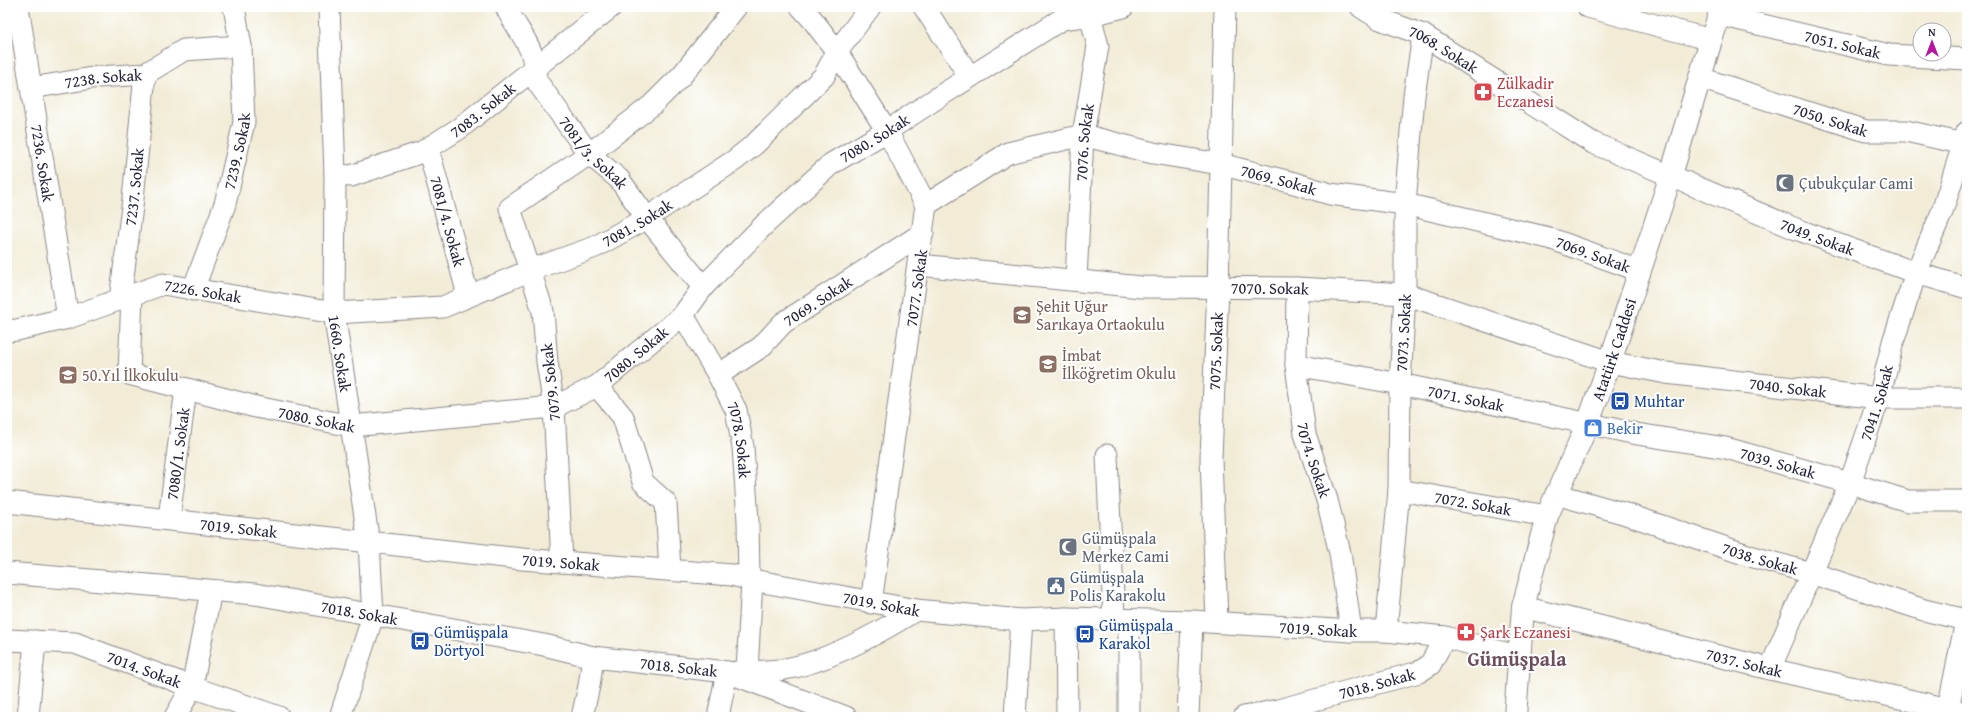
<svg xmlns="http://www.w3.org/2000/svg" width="1974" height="724" viewBox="0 0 1974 724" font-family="'Gentium Book Plus',serif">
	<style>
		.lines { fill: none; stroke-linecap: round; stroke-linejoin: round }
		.minor-casing { stroke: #8a8789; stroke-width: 23 }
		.major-casing { stroke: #8a8789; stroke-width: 24 }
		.minor { stroke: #fff; stroke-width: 21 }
		.major { stroke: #fff; stroke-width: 22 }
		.labels { text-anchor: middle; stroke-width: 4; stroke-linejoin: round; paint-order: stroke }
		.street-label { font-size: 16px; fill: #22223b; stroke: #fff }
		.health-label { font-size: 16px; fill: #be3a42; stroke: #fff; text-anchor: start }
		.worship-label { font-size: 16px; fill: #5b616d; stroke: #fff; text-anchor: start }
		.education-label { font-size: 16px; fill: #785e54; stroke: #fff; text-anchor: start }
		.transit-label { font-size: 16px; fill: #164399; stroke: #fff; text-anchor: start }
		.shop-label { font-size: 16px; fill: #366cbe; stroke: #fff; text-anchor: start }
		.service-label { font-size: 16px; fill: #4e5e75; stroke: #fff; text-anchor: start }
		.district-label { font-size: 20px; font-weight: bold; fill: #6e4f5e; stroke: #fff }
	</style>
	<rect width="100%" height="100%" fill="#fff"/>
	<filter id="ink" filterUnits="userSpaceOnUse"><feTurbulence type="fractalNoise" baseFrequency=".025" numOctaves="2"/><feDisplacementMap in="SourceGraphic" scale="8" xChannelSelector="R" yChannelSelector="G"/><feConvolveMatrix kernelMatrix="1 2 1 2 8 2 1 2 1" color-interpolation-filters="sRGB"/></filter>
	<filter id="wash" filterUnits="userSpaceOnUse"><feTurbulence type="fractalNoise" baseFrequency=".012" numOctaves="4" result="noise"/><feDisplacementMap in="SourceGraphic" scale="16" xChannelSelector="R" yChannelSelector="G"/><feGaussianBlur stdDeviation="0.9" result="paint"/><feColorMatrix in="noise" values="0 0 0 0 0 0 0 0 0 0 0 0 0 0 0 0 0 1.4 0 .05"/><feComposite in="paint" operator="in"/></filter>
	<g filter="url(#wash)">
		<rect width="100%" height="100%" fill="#f2ecd7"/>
	</g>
	<g filter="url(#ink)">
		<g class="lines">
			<defs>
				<g id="minor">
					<path id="s1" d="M 18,7 L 68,318"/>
					<path id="s2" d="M 329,7 L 335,175 L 334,313 L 369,543 L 373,616 L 340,717"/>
					<path id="s3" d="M 506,7 C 513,23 525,36 531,52 C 535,62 533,73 538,83 L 589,154 L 619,179 L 647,218 L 703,287"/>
					<path d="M 801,7 L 812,19 L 837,52 L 887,131 L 926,205 L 871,603"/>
					<path d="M 924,7 L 970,77"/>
					<path id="s4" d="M 1361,7 L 1380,19 L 1423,35 L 1593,143 L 1796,229 L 1916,273 L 1967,288"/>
					<path d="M 1588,7 L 1711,40"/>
					<path id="s5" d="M 1720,15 L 1889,55 L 1967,59"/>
					<path id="s6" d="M 1700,78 L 1866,131 L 1906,131 L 1964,144"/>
					<path id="s7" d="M 31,88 L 98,77 L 145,74 L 184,50 L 241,46"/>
					<path id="s8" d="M 428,148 L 468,295"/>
					<path id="s9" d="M 335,175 L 351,176 L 422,152 L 460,128 L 611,7"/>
					<path id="s10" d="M 926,205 L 1008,153 L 1083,135 L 1153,153 L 1220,164 L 1294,183 L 1330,194 L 1405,204 L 1549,238 L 1640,271"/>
					<path id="s11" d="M 919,265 L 1141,287 L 1297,288 L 1405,294 L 1610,362 L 1666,373 L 1879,398 L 1967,398"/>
					<path id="s12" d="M 1076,280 L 1083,135 L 1098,46 L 1088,7"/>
					<path id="s13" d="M 1297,288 L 1296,365 L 1305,434 L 1327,500 L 1340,553 L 1351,631"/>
					<path id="s14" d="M 193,290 L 225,204 L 244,122 L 241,46 L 234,7"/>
					<path id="s15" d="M 132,294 L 129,374 L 256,407 L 351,426 L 554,407 L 597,386 L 683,315 L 703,287 L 764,225 L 831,164 L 887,131 L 940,96 L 1062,19 L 1091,15 L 1123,7"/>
					<path id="s16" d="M 120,300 L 133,199 L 145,74"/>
					<path id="s17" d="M 683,315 L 718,375 L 736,410 L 743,447 L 748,521 L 749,579"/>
					<path id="s18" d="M 7,331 L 17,330 L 68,318 L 163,284 L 334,313 L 443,307 L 531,270 L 595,247 L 647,218 L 735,160 L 755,144 L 824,76 L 837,52 L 870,7"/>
					<path id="s19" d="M 1296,365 L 1400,384 L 1637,434 L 1726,448 L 1850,483 L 1908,501 L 1967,501"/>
					<path id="s20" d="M 718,375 L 761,347 L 783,323 L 923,233"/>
					<path d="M 597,386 L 623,417 L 643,482 L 666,503 L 670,570"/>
					<path d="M 1107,455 L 1114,619"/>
					<path id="s21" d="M 1399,490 L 1547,516"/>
					<path id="s22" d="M 1556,494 L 1626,514 L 1750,556 L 1811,573 L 1924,610 L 1966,620"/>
					<path id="s23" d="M 7,502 L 522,559 L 732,575 L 752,580 L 916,610 L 1021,620 L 1066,618 L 1192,621 L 1351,631 L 1386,631 L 1445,637 L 1519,657"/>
					<path id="s24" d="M 169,518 L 186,389"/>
					<path d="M 562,562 L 554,407 L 547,362 L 543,311 L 510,208 L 589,154 L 652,105 L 682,75 L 736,7"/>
					<path id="s25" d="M 7,573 L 255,594 L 544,645 L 593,657 L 727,672 L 846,717"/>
					<path id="s26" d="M 1523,607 L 1770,669 L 1967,713"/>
					<path d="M 1066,618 L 1067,717"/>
					<path id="s27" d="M 1217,622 L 1211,458 L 1218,287 L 1225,7"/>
					<path id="s28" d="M 1386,631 L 1399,490 L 1400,384 L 1405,294 L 1405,204 L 1414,96 L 1423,35"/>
					<path id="s29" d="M 7,640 L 75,643 L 192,687 L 279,717"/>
					<path id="s30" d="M 1770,669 L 1850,483 L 1879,398 L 1893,342 L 1916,273 L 1942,212 L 1967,132"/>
					<path d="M 747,671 L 752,580"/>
					<path d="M 736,672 C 752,671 769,672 785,669 C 828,662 879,633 916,610"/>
					<path d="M 1948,709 L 1967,616"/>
					<path d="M 28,717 L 35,641"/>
					<path d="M 175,717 L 192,687 L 211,591"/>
					<path d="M 582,717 L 589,686 L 593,657"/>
					<path d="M 718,717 L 727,672"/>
					<path d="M 1015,717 L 1021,620"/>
					<path d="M 1129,717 L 1129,620"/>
					<path d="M 1188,717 L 1192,621"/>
					<path id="s31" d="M 1244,717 L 1278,710 L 1419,672 L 1430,665 L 1445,637"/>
				</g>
				<g id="major">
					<path id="s32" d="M 1515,717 L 1523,607 L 1547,516 L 1588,423 L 1610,362 L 1671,175 L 1711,40 L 1722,7"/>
				</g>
			</defs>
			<use href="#minor" class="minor-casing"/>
			<use href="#major" class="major-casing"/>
			<use href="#minor" class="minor"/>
			<use href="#major" class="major"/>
		</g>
	</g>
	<defs>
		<symbol id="pharmacy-square" viewBox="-11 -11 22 22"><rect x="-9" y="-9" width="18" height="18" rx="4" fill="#e0444e" stroke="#fff"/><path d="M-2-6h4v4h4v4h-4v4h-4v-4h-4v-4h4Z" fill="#fff"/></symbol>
		<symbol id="mosque-square" viewBox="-11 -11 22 22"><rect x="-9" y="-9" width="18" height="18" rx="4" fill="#6b7280" stroke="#fff"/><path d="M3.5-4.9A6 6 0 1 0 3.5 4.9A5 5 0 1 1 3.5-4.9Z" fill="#fff"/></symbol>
		<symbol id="school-square" viewBox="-11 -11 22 22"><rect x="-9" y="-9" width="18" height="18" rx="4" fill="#8d6e63" stroke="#fff"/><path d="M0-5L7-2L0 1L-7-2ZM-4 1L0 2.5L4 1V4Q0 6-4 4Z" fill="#fff"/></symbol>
		<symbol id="bus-square" viewBox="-11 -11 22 22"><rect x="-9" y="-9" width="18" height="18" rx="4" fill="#1a4fb4" stroke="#fff"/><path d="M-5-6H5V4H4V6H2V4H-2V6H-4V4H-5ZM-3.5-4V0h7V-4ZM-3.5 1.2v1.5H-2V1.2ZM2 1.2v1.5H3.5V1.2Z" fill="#fff"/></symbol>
		<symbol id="shop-square" viewBox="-11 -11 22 22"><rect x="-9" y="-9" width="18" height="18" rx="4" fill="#3f7fe0" stroke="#fff"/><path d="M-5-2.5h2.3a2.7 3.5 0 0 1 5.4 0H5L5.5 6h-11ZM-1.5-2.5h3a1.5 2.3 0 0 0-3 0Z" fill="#fff"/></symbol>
		<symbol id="civic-square" viewBox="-11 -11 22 22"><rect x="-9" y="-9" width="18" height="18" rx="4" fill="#5c6f8a" stroke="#fff"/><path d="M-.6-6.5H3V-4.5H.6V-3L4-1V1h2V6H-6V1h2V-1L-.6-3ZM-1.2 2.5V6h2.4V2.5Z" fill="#fff"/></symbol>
	</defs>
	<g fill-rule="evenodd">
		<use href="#pharmacy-square" x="1472" y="81" width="22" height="22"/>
		<use href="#mosque-square" x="1774" y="172" width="22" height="22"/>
		<use href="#school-square" x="1011" y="304" width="22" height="22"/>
		<use href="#school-square" x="1037" y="353" width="22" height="22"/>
		<use href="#school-square" x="57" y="364" width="22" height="22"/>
		<use href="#bus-square" x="1609" y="390" width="22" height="22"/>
		<use href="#shop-square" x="1582" y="417" width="22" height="22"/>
		<use href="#mosque-square" x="1057" y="536" width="22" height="22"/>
		<use href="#civic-square" x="1045" y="575" width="22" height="22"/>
		<use href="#pharmacy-square" x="1455" y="621" width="22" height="22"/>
		<use href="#bus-square" x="1074" y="623" width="22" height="22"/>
		<use href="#bus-square" x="409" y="630" width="22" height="22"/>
	</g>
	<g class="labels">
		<g class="street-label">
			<text dy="6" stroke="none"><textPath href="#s5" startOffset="126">7051. Sokak</textPath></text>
			<text dy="6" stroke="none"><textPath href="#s4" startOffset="93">7068. Sokak</textPath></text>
			<text dy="6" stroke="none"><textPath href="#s7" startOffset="73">7238. Sokak</textPath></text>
			<text dy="6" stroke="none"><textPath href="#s9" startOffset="165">7083. Sokak</textPath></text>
			<text dy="6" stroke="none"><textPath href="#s6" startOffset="137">7050. Sokak</textPath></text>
			<text dy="6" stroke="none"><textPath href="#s15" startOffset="934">7080. Sokak</textPath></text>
			<text dy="6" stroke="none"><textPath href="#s12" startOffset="138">7076. Sokak</textPath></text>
			<text dy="6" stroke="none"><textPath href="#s14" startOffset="146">7239. Sokak</textPath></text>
			<text dy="6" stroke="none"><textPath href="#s3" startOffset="173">7081/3. Sokak</textPath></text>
			<text dy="6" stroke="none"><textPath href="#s1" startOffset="158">7236. Sokak</textPath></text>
			<text dy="6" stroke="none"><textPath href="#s10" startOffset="375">7069. Sokak</textPath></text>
			<text dy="6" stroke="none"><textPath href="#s16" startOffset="114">7237. Sokak</textPath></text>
			<text dy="6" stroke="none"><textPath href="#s8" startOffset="76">7081/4. Sokak</textPath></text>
			<text dy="6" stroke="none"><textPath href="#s18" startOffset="658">7081. Sokak</textPath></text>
			<text dy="6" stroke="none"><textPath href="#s4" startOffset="513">7049. Sokak</textPath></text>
			<text dy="6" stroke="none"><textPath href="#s10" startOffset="699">7069. Sokak</textPath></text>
			<text transform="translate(916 288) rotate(-82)" y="6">7077. Sokak</text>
			<text dy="6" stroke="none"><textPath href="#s11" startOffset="352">7070. Sokak</textPath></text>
			<text dy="6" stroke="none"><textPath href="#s18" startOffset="204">7226. Sokak</textPath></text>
			<text dy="6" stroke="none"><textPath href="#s20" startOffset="125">7069. Sokak</textPath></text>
			<text dy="6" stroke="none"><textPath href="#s28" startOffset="299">7073. Sokak</textPath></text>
			<text dy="6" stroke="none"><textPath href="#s32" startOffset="384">Atatürk Caddesi</textPath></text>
			<text dy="6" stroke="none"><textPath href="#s27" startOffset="271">7075. Sokak</textPath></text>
			<text dy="6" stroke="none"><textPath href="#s2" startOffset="347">1660. Sokak</textPath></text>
			<text dy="6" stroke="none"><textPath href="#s15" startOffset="610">7080. Sokak</textPath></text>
			<text transform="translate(550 382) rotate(-96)" y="6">7079. Sokak</text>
			<text dy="6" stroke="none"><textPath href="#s11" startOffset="883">7040. Sokak</textPath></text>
			<text dy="6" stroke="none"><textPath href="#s19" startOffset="173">7071. Sokak</textPath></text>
			<text dy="6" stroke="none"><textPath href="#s30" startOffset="287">7041. Sokak</textPath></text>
			<text dy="6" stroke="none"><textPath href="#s15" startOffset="273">7080. Sokak</textPath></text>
			<text dy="6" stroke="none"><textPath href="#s17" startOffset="139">7078. Sokak</textPath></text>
			<text dy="6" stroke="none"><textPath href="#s24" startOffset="65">7080/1. Sokak</textPath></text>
			<text dy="6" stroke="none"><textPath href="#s13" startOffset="174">7074. Sokak</textPath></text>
			<text dy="6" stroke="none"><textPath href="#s19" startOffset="492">7039. Sokak</textPath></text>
			<text dy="6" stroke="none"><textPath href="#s21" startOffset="75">7072. Sokak</textPath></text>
			<text dy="6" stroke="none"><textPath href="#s23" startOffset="233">7019. Sokak</textPath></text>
			<text dy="6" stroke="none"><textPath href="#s22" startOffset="214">7038. Sokak</textPath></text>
			<text dy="6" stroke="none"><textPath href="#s23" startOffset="557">7019. Sokak</textPath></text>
			<text dy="6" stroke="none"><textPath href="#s23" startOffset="881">7019. Sokak</textPath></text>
			<text dy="6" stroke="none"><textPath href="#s25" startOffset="355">7018. Sokak</textPath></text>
			<text dy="6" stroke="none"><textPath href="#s23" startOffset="1319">7019. Sokak</textPath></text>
			<text dy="6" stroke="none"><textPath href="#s26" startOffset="228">7037. Sokak</textPath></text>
			<text dy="6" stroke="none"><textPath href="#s25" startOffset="679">7018. Sokak</textPath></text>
			<text dy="6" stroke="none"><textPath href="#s29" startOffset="142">7014. Sokak</textPath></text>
			<text dy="6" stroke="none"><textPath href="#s31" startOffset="137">7018. Sokak</textPath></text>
		</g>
		<g class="health-label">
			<text x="1497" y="89">Zülkadir<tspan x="1497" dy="18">Eczanesi</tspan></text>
			<text x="1480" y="638">Şark Eczanesi</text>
		</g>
		<g class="worship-label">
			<text x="1799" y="189">Çubukçular Cami</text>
			<text x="1082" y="544">Gümüşpala<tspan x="1082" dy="18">Merkez Cami</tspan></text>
		</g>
		<g class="education-label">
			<text x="1036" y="312">Şehit Uğur<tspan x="1036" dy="18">Sarıkaya Ortaokulu</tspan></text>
			<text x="1062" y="361">İmbat<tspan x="1062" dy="18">İlköğretim Okulu</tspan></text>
			<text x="82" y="381">50.Yıl İlkokulu</text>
		</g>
		<g class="transit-label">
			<text x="1634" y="407">Muhtar</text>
			<text x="1099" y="631">Gümüşpala<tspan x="1099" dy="18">Karakol</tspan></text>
			<text x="434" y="638">Gümüşpala<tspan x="434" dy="18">Dörtyol</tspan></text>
		</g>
		<g class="shop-label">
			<text x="1607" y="434">Bekir</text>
		</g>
		<g class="service-label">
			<text x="1070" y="583">Gümüşpala<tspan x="1070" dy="18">Polis Karakolu</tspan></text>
		</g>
		<g class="district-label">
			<text x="1517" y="666">Gümüşpala</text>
		</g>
	</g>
	<rect width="1974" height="724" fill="none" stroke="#fff" stroke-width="24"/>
	<g transform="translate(1932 42)"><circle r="19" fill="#ffffff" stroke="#a7a7b1"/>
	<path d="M0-3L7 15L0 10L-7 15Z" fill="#b5179e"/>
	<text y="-6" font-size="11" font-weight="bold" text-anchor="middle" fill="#22223b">N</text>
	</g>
</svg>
